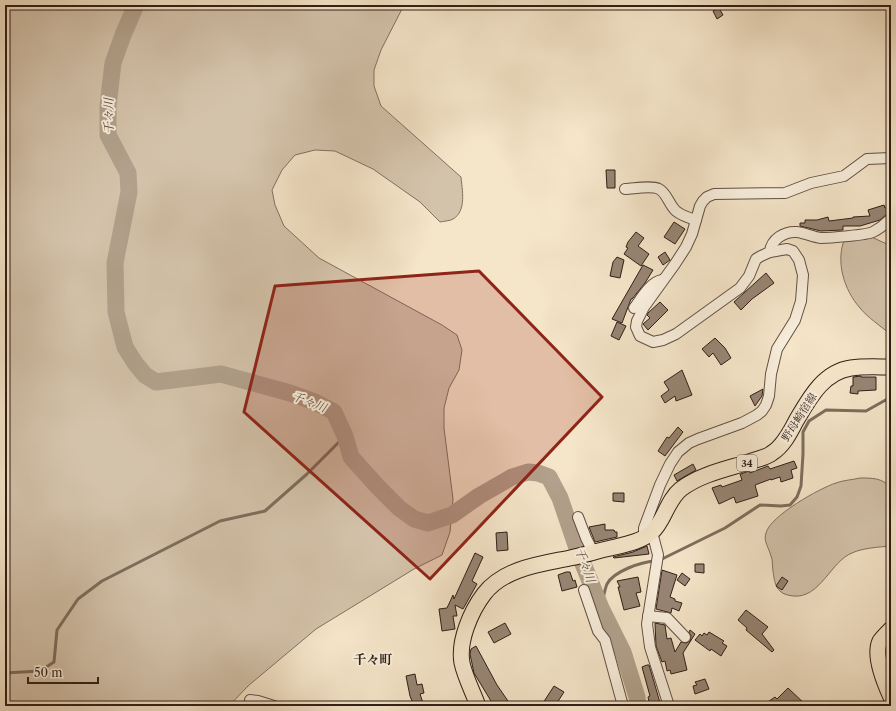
<svg xmlns="http://www.w3.org/2000/svg" width="896" height="711" viewBox="0 0 896 711" font-family="'Libre Caslon Text','Noto Serif JP',serif">
	<style>
		.green { fill: #d4c3ab; stroke: #827061 }
		.lines { fill: none; stroke-linecap: round; stroke-linejoin: round }
		.stream { stroke: #7e6d5d; stroke-width: 3 }
		.river { stroke: #b2a18c; stroke-width: 17 }
		.building { fill: #978574; stroke: #311e17 }
		.street-casing { stroke: #625044; stroke-width: 12 }
		.primary-casing { stroke: #311e17; stroke-width: 17 }
		.street { stroke: #f8eedc; stroke-width: 10 }
		.primary { stroke: #f5e5c9; stroke-width: 15 }
		.marked { fill: #8f2418; fill-opacity: 0.2; stroke: #8f2418; stroke-width: 3; stroke-linejoin: round }
		.labels { text-anchor: middle; stroke-width: 4; stroke-linejoin: round; paint-order: stroke }
		.shield { fill: #f8eedc; stroke: #6d5c52; stroke-width: 1 }
		.shield-label { font-size: 10px; font-weight: bold; fill: #311e17 }
		.street-label { font-size: 11px; fill: #311e17; stroke: #f8eedc }
		.water-label { font-size: 12px; font-style: italic; fill: #5e4c40; stroke: #f8eedc }
		.quarter-label { font-size: 13px; font-weight: bold; fill: #311e17; stroke: #f8eedc }
	</style>
	<rect width="100%" height="100%" fill="#f5e5c9"/>
	<filter id="stains"><feTurbulence type="fractalNoise" baseFrequency=".005" numOctaves="4"/><feColorMatrix values="0 0 0 0 .2 0 0 0 0 .09 0 0 0 0 .02 0 0 0 .5 -.17"/></filter>
	<radialGradient id="worn" r=".72"><stop offset=".6" stop-color="#630" stop-opacity="0"/><stop offset="1" stop-color="#630" stop-opacity=".3"/></radialGradient>
	<g class="green">
		<path d="M 5,5 L 404,5 L 381,50 L 374,70 L 374,86 L 381,106 L 461,177 C 462,189 467,211 453,219 C 450,221 444,221 440,222 L 420,202 L 373,169 L 335,151 L 315,150 L 295,155 L 282,170 L 272,190 L 275,205 L 284,226 L 319,258 L 442,325 L 457,335 L 462,350 L 459,370 L 449,388 L 444,408 L 444,428 L 453,499 L 450,532 L 442,555 L 414,569 L 316,629 L 248,686 L 229,706 L 5,706 Z"/>
		<path d="M 863,233 L 891,246 L 891,335 C 881,326 868,318 860,308 C 844,290 835,261 845,238 Z"/>
		<path d="M 860,478 C 873,478 881,478 891,487 L 891,546 C 880,547 862,548 852,553 C 831,561 820,599 793,596 C 776,594 775,585 773,571 C 772,566 773,560 771,556 C 769,548 763,541 766,533 C 770,516 820,488 836,483 C 844,480 852,480 860,478 Z"/>
	</g>
	<g class="lines">
		<g class="stream">
			<path d="M 660,560 L 725,528 L 760,505 L 781,506 L 790,505 L 797,497 L 801,486 L 803,454 L 803,432 L 809,421 L 826,410 L 866,411 L 891,397"/>
			<path d="M 601,608 C 603,601 604,591 607,584 C 614,571 641,562 655,561"/>
			<path d="M 5,673 L 40,671 L 54,662 L 57,630 L 78,599 L 102,581 L 220,521 L 265,511 L 307,474 L 345,436"/>
		</g>
		<path class="river" d="M 136,5 L 123,35 L 113,63 L 108,106 L 108,135 L 128,173 L 129,192 L 115,263 L 116,312 L 125,347 L 135,363 L 145,375 L 156,382 L 221,374 L 290,393 L 315,402 L 334,412 L 345,436 L 351,457 L 377,486 L 399,508 L 414,519 L 428,523 L 452,515 L 479,496 L 512,477 L 528,472 L 538,473 L 549,477 L 560,498 L 579,554 L 601,608 L 623,652 L 637,697 L 638,706"/>
	</g>
	<g class="building">
		<path d="M 719,8 L 723,15 L 717,19 L 713,11 Z"/>
		<path d="M 606,170 L 615,170 L 615,188 L 607,188 Z"/>
		<path d="M 884,205 L 885,208 L 891,206 L 891,214 L 886,215 L 880,220 L 860,226 L 843,226 L 843,230 L 821,231 L 800,226 L 800,223 L 805,223 L 805,220 L 817,220 L 828,217 L 829,221 L 853,218 L 853,217 L 870,216 L 868,210 Z"/>
		<path d="M 674,222 L 685,229 L 675,244 L 664,237 Z"/>
		<path d="M 636,232 L 644,238 L 638,246 L 649,254 L 641,266 L 624,254 L 628,248 L 626,247 L 628,242 Z"/>
		<path d="M 665,252 L 670,260 L 663,265 L 658,257 Z"/>
		<path d="M 617,257 L 624,260 L 620,278 L 610,276 L 613,262 Z"/>
		<path d="M 643,265 L 653,270 L 645,283 L 632,299 L 631,299 L 622,323 L 612,319 Z"/>
		<path d="M 766,273 L 774,283 L 752,299 L 741,310 L 734,302 Z"/>
		<path d="M 660,302 L 668,310 L 648,330 L 643,324 L 650,318 L 647,315 L 648,313 Z"/>
		<path d="M 617,322 L 626,326 L 619,340 L 611,336 Z"/>
		<path d="M 715,338 L 725,348 L 731,358 L 721,365 L 713,353 L 709,357 L 702,349 Z"/>
		<path d="M 682,370 L 692,395 L 676,401 L 675,396 L 665,403 L 661,396 L 669,390 L 664,382 Z"/>
		<path d="M 861,376 L 861,377 L 876,377 L 876,390 L 858,391 L 858,394 L 850,393 L 851,386 L 853,386 L 853,377 Z"/>
		<path d="M 763,389 L 762,396 L 755,406 L 750,396 Z"/>
		<path d="M 678,427 L 683,432 L 665,456 L 658,451 L 667,437 L 669,438 Z"/>
		<path d="M 794,461 L 797,468 L 791,470 L 793,478 L 781,482 L 780,477 L 771,480 L 771,479 L 755,485 L 758,496 L 736,503 L 734,497 L 719,504 L 712,488 L 721,485 L 722,487 L 742,480 L 740,474 L 741,474 L 749,471 L 750,473 L 768,466 L 770,469 Z"/>
		<path d="M 693,464 L 696,470 L 677,481 L 674,475 Z"/>
		<path d="M 613,493 L 624,493 L 624,502 L 613,501 Z"/>
		<path d="M 605,524 L 605,530 L 614,530 L 615,532 L 617,532 L 617,537 L 595,542 L 589,527 Z"/>
		<path d="M 507,532 L 508,550 L 497,551 L 496,533 Z"/>
		<path d="M 647,546 L 649,554 L 614,558 L 613,557 L 633,552 Z"/>
		<path d="M 475,553 L 483,557 L 472,581 L 477,584 L 463,609 L 455,605 L 457,616 L 453,616 L 455,629 L 442,631 L 439,609 L 447,608 L 453,595 L 454,599 Z"/>
		<path d="M 695,564 L 704,564 L 704,573 L 695,572 Z"/>
		<path d="M 662,570 L 677,575 L 670,597 L 675,599 L 675,601 L 682,603 L 679,611 L 672,608 L 671,613 L 656,609 Z"/>
		<path d="M 566,572 L 570,572 L 573,581 L 575,580 L 577,587 L 562,591 L 558,575 Z"/>
		<path d="M 682,573 L 690,579 L 685,586 L 677,580 Z"/>
		<path d="M 638,577 L 641,592 L 636,593 L 640,606 L 624,610 L 618,587 L 620,587 L 617,581 Z"/>
		<path d="M 782,577 L 788,581 L 782,590 L 776,586 Z"/>
		<path d="M 746,610 L 768,627 L 762,634 L 774,650 L 772,652 L 746,630 L 747,628 L 738,620 Z"/>
		<path d="M 505,623 L 511,634 L 494,643 L 488,632 Z"/>
		<path d="M 655,623 L 665,625 L 667,639 L 671,638 L 675,652 L 681,642 L 686,643 L 690,641 L 691,636 L 689,632 L 690,630 L 695,634 L 683,653 L 687,670 L 671,674 L 670,670 L 667,671 L 665,661 L 662,662 L 656,646 Z"/>
		<path d="M 709,632 L 724,641 L 722,643 L 727,646 L 721,656 L 711,649 L 710,651 L 695,640 L 700,634 L 702,636 L 704,633 L 707,635 Z"/>
		<path d="M 476,646 L 497,685 L 508,701 L 500,706 L 494,706 L 474,673 L 470,654 L 471,649 Z"/>
		<path d="M 647,665 L 649,665 L 661,706 L 650,706 L 648,697 L 650,696 L 642,667 Z"/>
		<path d="M 415,674 L 417,685 L 422,684 L 424,693 L 420,694 L 424,706 L 414,706 L 410,696 L 406,676 Z"/>
		<path d="M 705,679 L 709,689 L 695,694 L 693,686 L 697,685 L 695,682 Z"/>
		<path d="M 554,686 L 564,692 L 555,706 L 541,706 Z"/>
		<path d="M 788,688 L 807,706 L 762,706 L 775,697 L 777,699 Z"/>
	</g>
	<g class="lines">
		<defs>
			<g id="street">
				<path d="M 625,189 C 633,189 651,185 659,189 C 667,193 669,205 676,211 C 682,216 689,218 696,220"/>
				<path d="M 770,252 C 771,239 785,231 797,232 C 805,233 813,237 821,238 C 829,238 867,235 873,232 C 879,229 884,225 888,221"/>
				<path d="M 634,308 C 641,299 650,282 662,280"/>
				<path d="M 578,517 L 586,538 L 593,552"/>
				<path d="M 652,532 L 658,555 L 647,624 L 650,647 L 669,706"/>
				<path d="M 644,538 L 644,528 L 660,485 L 670,464 L 678,452 L 689,443 L 698,439 L 742,423 L 757,415 L 762,411 L 766,405 L 769,396 L 771,374 L 777,349 L 795,320 L 801,301 L 803,275 L 799,260 L 793,251 L 787,249 L 770,252 L 761,256 L 756,259 L 749,276 L 740,288 L 676,334 L 663,340 L 653,342 L 640,336 L 636,327 L 637,321 L 644,307 L 675,264 L 686,247 L 692,234 L 700,206 L 703,201 L 707,197 L 714,194 L 785,193 L 811,183 L 844,176 L 867,159 L 891,158"/>
				<path d="M 584,590 L 598,631 L 605,640 L 623,706"/>
				<path d="M 648,616 L 667,618 L 685,637"/>
				<path d="M 250,700 L 258,701 L 274,706"/>
			</g>
			<g id="primary">
				<path d="M 891,629 C 887,633 883,637 880,641 C 873,655 885,684 891,697"/>
				<path d="M 478,706 C 473,692 465,677 462,663 C 458,641 471,611 484,594 C 504,568 541,564 570,558 C 585,555 600,550 615,547 C 628,544 642,541 652,532 C 664,522 667,500 681,489 C 701,474 727,469 749,462 C 757,459 766,458 772,453 C 783,446 790,433 796,421 C 809,399 823,372 851,368 C 864,366 878,367 891,367"/>
			</g>
		</defs>
		<use href="#street" class="street-casing"/>
		<use href="#primary" class="primary-casing"/>
		<use href="#street" class="street"/>
		<use href="#primary" class="primary"/>
	</g>
	<path class="marked" d="M 479,271 L 602,397 L 430,579 L 244,412 L 275,286 Z"/>
	<g class="labels">
		<rect class="shield" x="737" y="455" width="20" height="16" rx="3"/>
		<g class="shield-label">
			<text x="747" y="467">34</text>
		</g>
		<g class="street-label">
			<text transform="translate(799 417) rotate(-57)" y="4">野母崎宿線</text>
		</g>
		<g class="water-label">
			<text transform="translate(109 116) rotate(-91)" y="4">千々川</text>
			<text transform="translate(309 402) rotate(21)" y="4">千々川</text>
			<text transform="translate(585 565) rotate(70)" y="4">千々川</text>
		</g>
		<g class="quarter-label">
			<text x="373" y="664">千々町</text>
		</g>
	</g>
	<rect width="896" height="711" fill="none" stroke="#f5e5c9" stroke-width="20"/>
	<rect x="6" y="6" width="884" height="699" fill="none" stroke="#311e17" stroke-width="2"/>
	<rect x="10" y="10" width="876" height="691" fill="none" stroke="#311e17"/>
	<path d="M28 677v6h70v-6" fill="none" stroke="#311e17" stroke-width="2"/>
	<text x="34" y="677" font-size="12" fill="#311e17" stroke="#f8eedc" stroke-width="3" paint-order="stroke">50 m</text>
	<rect width="100%" height="100%" filter="url(#stains)"/>
	<rect width="100%" height="100%" fill="url(#worn)"/>
</svg>
